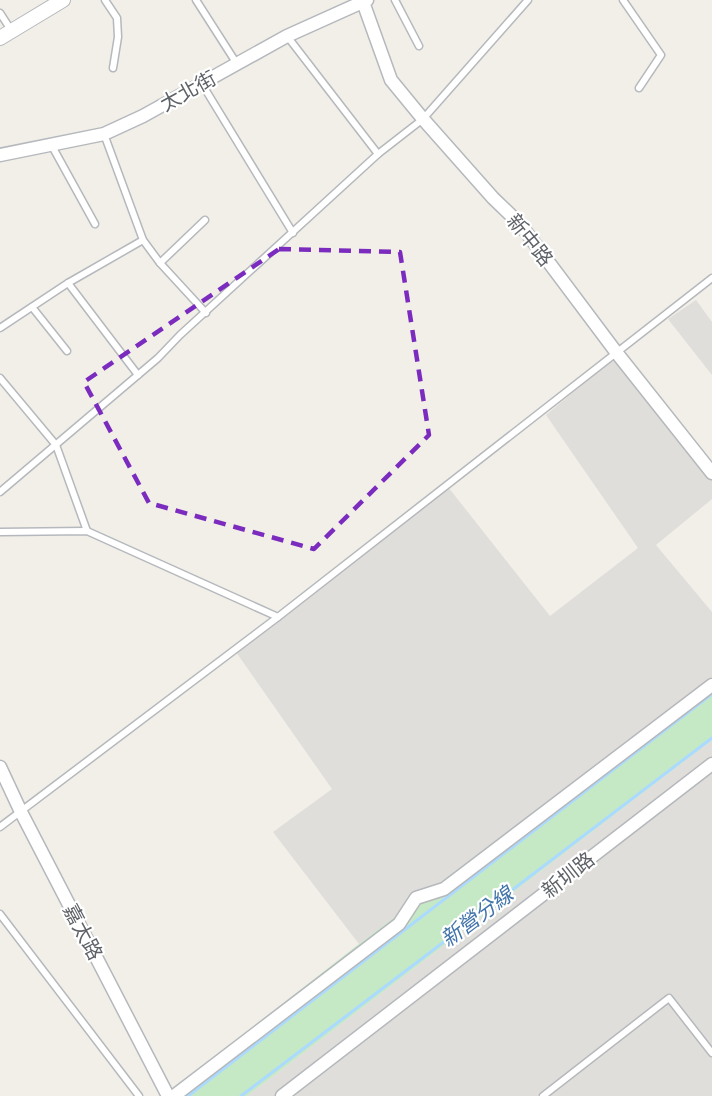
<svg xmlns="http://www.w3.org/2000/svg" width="712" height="1096" viewBox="0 0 712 1096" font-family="'Noto Sans','Noto Sans TC',sans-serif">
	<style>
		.industrial { fill: #e0deda }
		.green { fill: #c5e8c5 }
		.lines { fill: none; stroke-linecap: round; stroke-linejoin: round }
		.stream { stroke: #aadaff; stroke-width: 3 }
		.service-casing { stroke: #b5b8bc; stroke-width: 9 }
		.minor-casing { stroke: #b5b8bc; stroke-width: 15 }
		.tertiary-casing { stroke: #b5b8bc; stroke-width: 16 }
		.service { stroke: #fff; stroke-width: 6 }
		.minor { stroke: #fff; stroke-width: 12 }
		.tertiary { stroke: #fff; stroke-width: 14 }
		.marked { fill: none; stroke: #7b2cbf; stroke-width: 4.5; stroke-dasharray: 12 8; stroke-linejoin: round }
		.labels { text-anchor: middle; stroke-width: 4.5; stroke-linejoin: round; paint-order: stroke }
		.street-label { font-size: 20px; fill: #5f6368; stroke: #fff }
		.water-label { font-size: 21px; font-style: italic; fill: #4174aa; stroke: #fff }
	</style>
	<rect width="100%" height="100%" fill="#f1efe8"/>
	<g class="industrial">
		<path d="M 696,300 L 712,322 L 712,375 L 668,319 Z"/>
		<path d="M 622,351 L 712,477 L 712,499 L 656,545 L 712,612 L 712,677 L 359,944 L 273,832 L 332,789 L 236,652 L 448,487 L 550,616 L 638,548 L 546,415 Z"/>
		<path d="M 712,740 L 712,1096 L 247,1096 Z"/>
	</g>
	<path class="green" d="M 712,677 L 712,740 L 247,1096 L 164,1096 L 359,944 Z"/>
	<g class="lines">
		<g class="stream">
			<path d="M 188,1096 L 712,694"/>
			<path d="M 241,1096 L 712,738"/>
		</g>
		<defs>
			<g id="service">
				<path d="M 105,0 L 117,18 L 118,37 L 113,68"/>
				<path d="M 196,0 L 237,64"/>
				<path d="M 395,0 L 419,46"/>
				<path d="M 623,0 L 661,55 L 639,88"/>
				<path d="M 0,13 L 11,30"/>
				<path d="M 287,36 L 378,154"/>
				<path d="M 202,84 L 293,233"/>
				<path d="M 104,134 L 143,240"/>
				<path d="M 52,146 L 95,224"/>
				<path d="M 160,263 L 205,220"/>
				<path d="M 68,283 L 138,375"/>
				<path d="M 32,307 L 67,351"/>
				<path d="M 0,328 L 68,283 L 143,240 L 160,263 L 206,313"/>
				<path d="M 0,378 L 56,445 L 87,531"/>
				<path d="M 0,492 L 158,358 L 180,335 L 378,154 L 423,119 L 528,0"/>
				<path d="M 0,532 L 87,531 L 278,617"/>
				<path d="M 0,827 L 278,617 L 712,278"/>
				<path d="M 0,914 L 139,1096"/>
				<path d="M 543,1096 L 669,998 L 712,1053"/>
			</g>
			<g id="minor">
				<path d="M 363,2 L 391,80 L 423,119 L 493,198 L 520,224 L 616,352 L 712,473"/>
				<path d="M 0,155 L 104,134 L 143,116 L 287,36 L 367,0"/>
				<path d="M 0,767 L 21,812 L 168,1096"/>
				<path d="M 174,1096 L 399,924 L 416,898 L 444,889 L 712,685"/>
				<path d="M 282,1096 L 712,764"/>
			</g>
			<path id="tertiary" d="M 0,38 L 63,0"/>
		</defs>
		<use href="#service" class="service-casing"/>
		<use href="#minor" class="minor-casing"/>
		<use href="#tertiary" class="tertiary-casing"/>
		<use href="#service" class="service"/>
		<use href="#minor" class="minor"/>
		<use href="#tertiary" class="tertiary"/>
	</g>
	<path class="marked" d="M 279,249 L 400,252 L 429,435 L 314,549 L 149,503 L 84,382 Z"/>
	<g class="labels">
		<g class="street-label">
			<text transform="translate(188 91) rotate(-29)" y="7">太北街</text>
			<text transform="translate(530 240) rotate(51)" y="7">新中路</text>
			<text transform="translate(568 875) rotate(-38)" y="7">新圳路</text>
			<text transform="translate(83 932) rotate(62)" y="7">嘉太路</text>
		</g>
		<g class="water-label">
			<text transform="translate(477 917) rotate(-37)" y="7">新營分線</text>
		</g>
	</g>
</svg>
